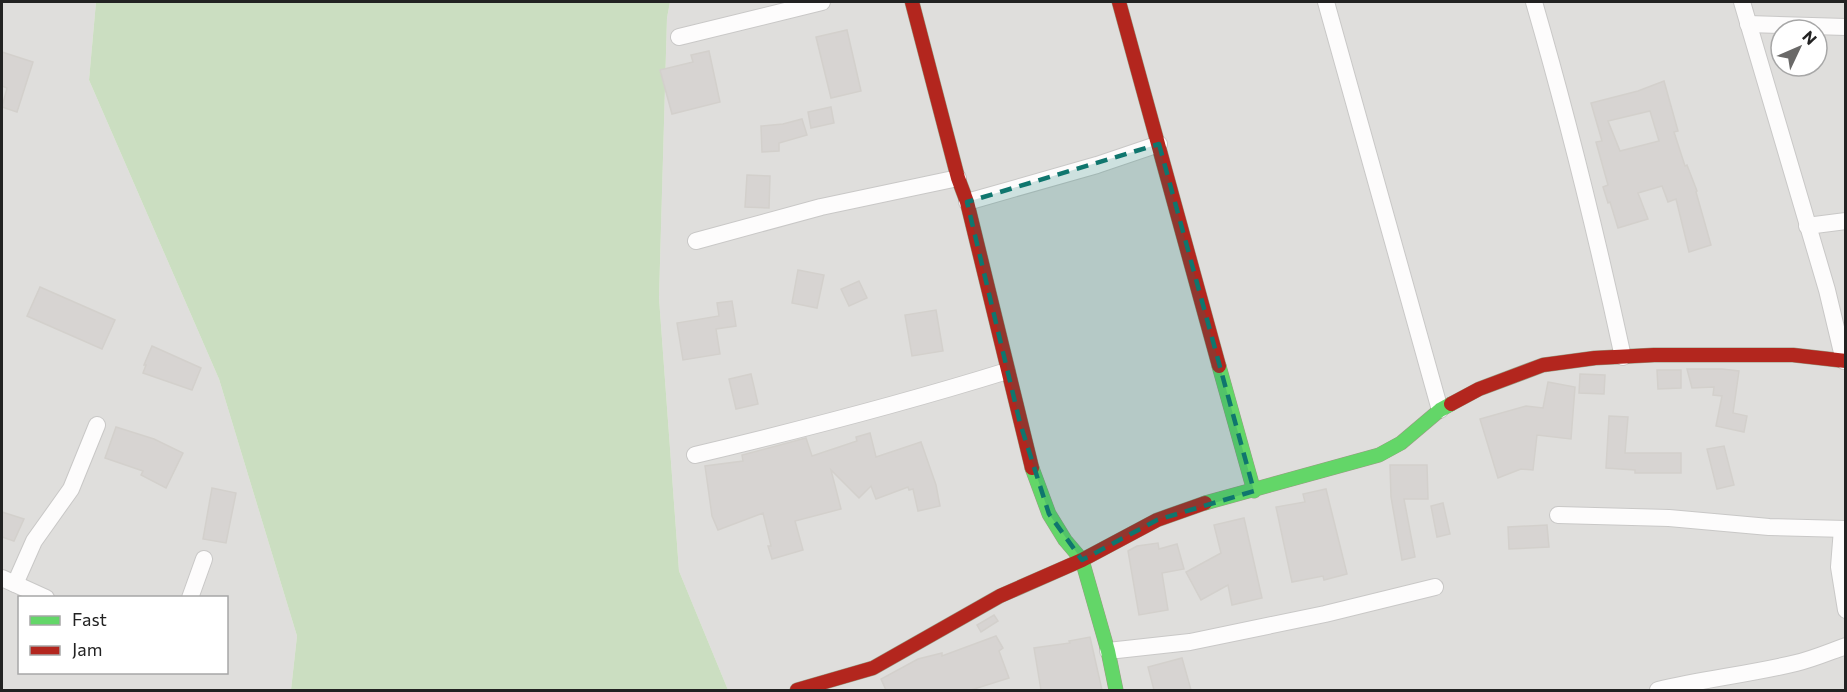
<svg xmlns="http://www.w3.org/2000/svg" width="1847" height="692" viewBox="0 0 1847 692" font-family="Commissioner,sans-serif">
	<style>
		.residential { fill: #dfdedc; fill-rule: evenodd }
		.forest { fill: #cbdec1 }
		.building { fill: #d7d4d2; stroke: #d3d0cc; stroke-width: 1.5; fill-rule: evenodd }
		.lines { fill: none; stroke-linecap: round; stroke-linejoin: round }
		.street-casing { stroke: #c9c8c7; stroke-width: 18 }
		.fast-casing { stroke: #999a82; stroke-width: 15 }
		.jam-casing { stroke: #999a82; stroke-width: 15 }
		.street { stroke: #fdfcfc; stroke-width: 16 }
		.fast { stroke: #63d668; stroke-width: 14 }
		.jam { stroke: #b3261e; stroke-width: 14 }
		.marked { fill: #0f766e; fill-opacity: 0.2; stroke: #0f766e; stroke-width: 4.5; stroke-dasharray: 12 8; stroke-linejoin: round }
	</style>
	<rect width="100%" height="100%" fill="#f0eeeb"/>
	<g class="residential">
		<path d="M 2,2 L 96,2 L 89,80 L 219,379 L 297,636 L 291,690 L 2,690 ZM 20,598 L 226,598 L 226,672 L 20,672 Z"/>
		<path d="M 670,2 L 1845,2 L 1845,690 L 728,690 L 679,571 L 659,298 L 667,18 ZM 1781,30 L 1817,30 L 1817,66 L 1781,66 Z"/>
	</g>
	<path class="forest" d="M 96,2 L 670,2 L 667,18 L 659,298 L 679,571 L 728,690 L 291,690 L 297,636 L 219,379 L 89,80 Z"/>
	<g class="building">
		<path d="M 847,30 L 861,91 L 831,98 L 816,37 Z"/>
		<path d="M 709,51 L 720,102 L 672,114 L 660,70 L 693,62 L 691,55 Z"/>
		<path d="M 2,52 L 33,62 L 17,112 L 2,107 L 7,88 L 2,86 Z"/>
		<path d="M 1664,81 L 1678,131 L 1674,132 L 1685,166 L 1687,165 L 1697,191 L 1696,192 L 1711,245 L 1689,252 L 1676,199 L 1668,202 L 1662,186 L 1638,193 L 1648,219 L 1618,228 L 1610,202 L 1608,203 L 1603,187 L 1608,185 L 1596,142 L 1602,141 L 1591,103 L 1638,91 ZM 1650,111 L 1659,141 L 1620,151 L 1608,121 Z"/>
		<path d="M 831,107 L 834,123 L 811,128 L 808,112 Z"/>
		<path d="M 802,119 L 807,135 L 779,143 L 779,151 L 762,152 L 761,126 L 783,124 Z"/>
		<path d="M 747,175 L 770,176 L 769,208 L 745,207 Z"/>
		<path d="M 798,270 L 824,275 L 817,308 L 792,303 Z"/>
		<path d="M 859,281 L 867,298 L 849,306 L 841,289 Z"/>
		<path d="M 40,287 L 115,320 L 102,349 L 27,316 Z"/>
		<path d="M 732,301 L 736,326 L 716,329 L 720,354 L 683,360 L 677,323 L 719,316 L 717,303 Z"/>
		<path d="M 936,310 L 943,351 L 912,356 L 905,315 Z"/>
		<path d="M 152,346 L 201,368 L 192,390 L 143,373 L 146,365 L 144,365 Z"/>
		<path d="M 1687,369 L 1722,369 L 1739,371 L 1733,413 L 1747,416 L 1744,432 L 1716,426 L 1722,396 L 1713,395 L 1714,387 L 1692,388 Z"/>
		<path d="M 1657,370 L 1681,370 L 1681,388 L 1658,389 Z"/>
		<path d="M 751,374 L 758,404 L 736,409 L 729,379 Z"/>
		<path d="M 1580,374 L 1605,375 L 1604,394 L 1579,393 Z"/>
		<path d="M 1548,382 L 1575,387 L 1571,439 L 1537,435 L 1533,470 L 1521,469 L 1498,478 L 1480,419 L 1526,406 L 1543,408 Z"/>
		<path d="M 1609,416 L 1628,417 L 1625,453 L 1681,453 L 1681,473 L 1635,473 L 1635,470 L 1606,468 Z"/>
		<path d="M 116,427 L 154,439 L 183,453 L 166,488 L 141,475 L 143,471 L 105,458 Z"/>
		<path d="M 870,433 L 876,457 L 921,442 L 936,485 L 940,506 L 918,511 L 913,489 L 909,490 L 908,487 L 876,499 L 871,486 L 859,498 L 831,470 L 841,509 L 795,521 L 803,550 L 772,559 L 768,546 L 771,546 L 763,513 L 718,530 L 712,516 L 705,466 L 743,461 L 742,455 L 806,438 L 812,456 L 857,441 L 856,437 Z"/>
		<path d="M 1724,446 L 1734,485 L 1717,489 L 1707,449 Z"/>
		<path d="M 1390,465 L 1427,465 L 1428,499 L 1404,499 L 1415,557 L 1402,560 L 1391,497 Z"/>
		<path d="M 212,488 L 236,493 L 226,543 L 203,539 Z"/>
		<path d="M 1326,489 L 1347,574 L 1324,580 L 1323,576 L 1292,582 L 1276,507 L 1305,502 L 1303,494 Z"/>
		<path d="M 1443,503 L 1450,534 L 1437,537 L 1431,506 Z"/>
		<path d="M 2,512 L 24,519 L 14,541 L 2,537 Z"/>
		<path d="M 1244,518 L 1262,598 L 1232,605 L 1228,585 L 1201,600 L 1186,572 L 1221,553 L 1214,525 Z"/>
		<path d="M 1547,525 L 1549,547 L 1509,549 L 1508,527 Z"/>
		<path d="M 1158,543 L 1159,549 L 1177,544 L 1184,569 L 1162,573 L 1168,610 L 1139,615 L 1128,551 L 1137,546 Z"/>
		<path d="M 994,615 L 998,621 L 981,632 L 977,625 Z"/>
		<path d="M 996,636 L 1003,648 L 999,651 L 1009,678 L 971,690 L 886,690 L 881,679 L 918,659 L 942,653 L 942,656 Z"/>
		<path d="M 1090,637 L 1102,690 L 1041,690 L 1034,648 L 1070,643 L 1069,641 Z"/>
		<path d="M 1182,658 L 1191,690 L 1154,690 L 1148,667 Z"/>
	</g>
	<g class="lines">
		<defs>
			<g id="street">
				<path d="M 1326,2 L 1440,410"/>
				<path d="M 1534,2 C 1568,119 1597,237 1623,357"/>
				<path d="M 1742,2 L 1827,290 L 1844,361"/>
				<path d="M 1748,24 L 1846,27"/>
				<path d="M 679,37 L 822,2"/>
				<path d="M 967,202 L 1097,165 L 1159,144"/>
				<path d="M 1807,226 L 1846,221"/>
				<path d="M 696,241 L 821,207 L 958,178"/>
				<path d="M 695,455 C 800,430 904,403 1007,371"/>
				<path d="M 1558,515 L 1669,518 L 1769,527 L 1846,529"/>
				<path d="M 1842,529 L 1839,567 L 1846,610"/>
				<path d="M 2,578 L 46,598"/>
				<path d="M 15,584 L 34,541 L 71,489 L 97,425"/>
				<path d="M 190,598 L 204,559"/>
				<path d="M 1108,651 L 1190,642 L 1325,614 L 1435,587"/>
				<path d="M 1658,690 C 1704,679 1751,674 1796,663 C 1813,659 1829,652 1846,646"/>
			</g>
			<g id="fast">
				<path d="M 1219,366 L 1254,491"/>
				<path d="M 1032,468 L 1049,514 L 1065,540 L 1082,560 L 1108,651 L 1116,690"/>
				<path d="M 1205,503 L 1379,455 L 1401,443 L 1440,410 L 1451,404"/>
			</g>
			<g id="jam">
				<path d="M 912,2 L 958,178 L 967,202 L 1032,468"/>
				<path d="M 1119,2 L 1219,366"/>
				<path d="M 1451,404 L 1479,389 L 1543,365 L 1595,358 L 1654,355 L 1793,355 L 1846,361"/>
				<path d="M 797,690 L 873,668 L 1000,596 L 1082,560 L 1157,520 L 1205,503"/>
			</g>
		</defs>
		<use href="#street" class="street-casing"/>
		<use href="#fast" class="fast-casing"/>
		<use href="#jam" class="jam-casing"/>
		<use href="#street" class="street"/>
		<use href="#fast" class="fast"/>
		<use href="#jam" class="jam"/>
	</g>
	<path class="marked" d="M 1159,144 L 1254,491 L 1157,520 L 1082,560 L 1049,514 L 1020,423 L 967,202 Z"/>
	<rect width="1847" height="692" fill="none" stroke="#222222" stroke-width="6"/>
	<rect x="18" y="596" width="210" height="78" fill="#ffffff" stroke="#a7a7a7" stroke-width="1.5"/>
	<rect x="30" y="616" width="30" height="9" fill="#63d668" stroke="#a7a7a7" stroke-width="1.5"/>
	<text x="72" y="626" font-size="18" fill="#222222">Fast</text>
	<rect x="30" y="646" width="30" height="9" fill="#b3261e" stroke="#a7a7a7" stroke-width="1.5"/>
	<text x="72" y="656" font-size="18" fill="#222222">Jam</text>
	<g transform="translate(1799 48) rotate(46)"><circle r="28" fill="#ffffff" stroke="#a7a7a7" stroke-width="1.5"/>
	<path d="M0-4.5L10 22L0 15L-10 22Z" fill="#6a6968"/>
	<text y="-9" font-size="16" font-weight="bold" text-anchor="middle" fill="#222222">N</text>
	</g>
</svg>
